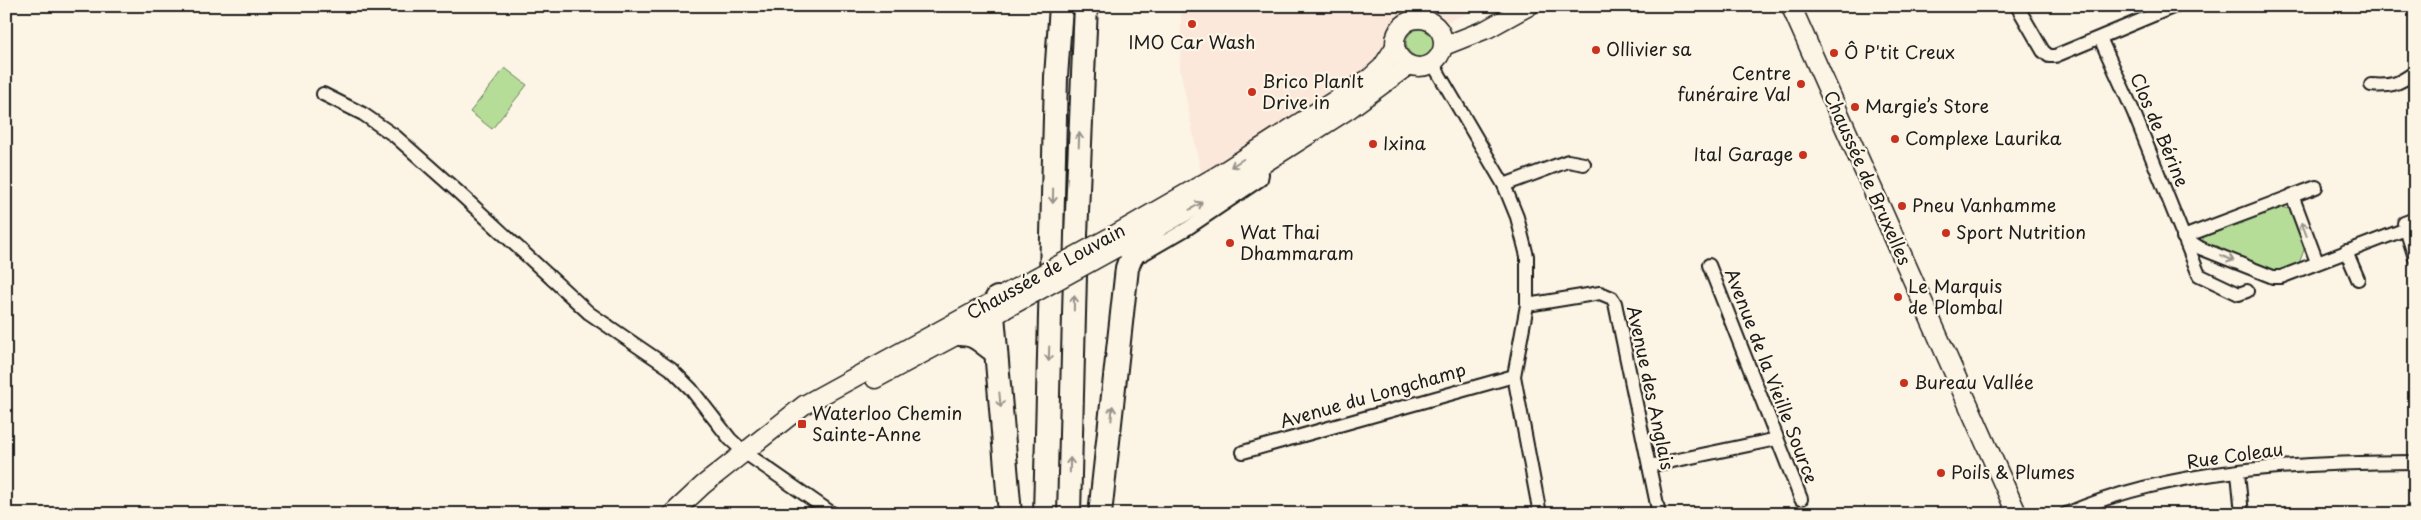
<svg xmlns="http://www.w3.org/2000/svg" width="2421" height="520" viewBox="0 0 2421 520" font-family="'Playpen Sans',sans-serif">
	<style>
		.built { fill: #fbe8da }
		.green { fill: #b6dd98; stroke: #697c5a }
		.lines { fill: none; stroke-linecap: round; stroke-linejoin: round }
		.minor-casing { stroke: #1c1c1c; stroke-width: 16 }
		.secondary-casing { stroke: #1c1c1c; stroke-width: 21 }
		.primary-casing { stroke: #1c1c1c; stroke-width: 22 }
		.motorway-casing { stroke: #1c1c1c; stroke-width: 26 }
		.minor { stroke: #fcf5e5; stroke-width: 12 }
		.secondary { stroke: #fcf5e5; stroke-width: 18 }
		.primary { stroke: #fcf5e5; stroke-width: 19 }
		.motorway { stroke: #fcf5e5; stroke-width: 22 }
		.secondary-bridge-casing { stroke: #1c1c1c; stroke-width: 21; stroke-linecap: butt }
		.secondary-bridge { stroke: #fcf5e5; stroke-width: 18 }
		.oneway { stroke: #97938b }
		.poi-dot { fill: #c8321e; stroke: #fcf5e5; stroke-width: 2 }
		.labels { text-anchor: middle; stroke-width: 4.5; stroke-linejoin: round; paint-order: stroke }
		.poi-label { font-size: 18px; fill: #1c1c1c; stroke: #fcf5e5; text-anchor: start }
		.street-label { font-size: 18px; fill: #1c1c1c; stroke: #fcf5e5 }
	</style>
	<rect width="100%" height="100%" fill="#fcf5e5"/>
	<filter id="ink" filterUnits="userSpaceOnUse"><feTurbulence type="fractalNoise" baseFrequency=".02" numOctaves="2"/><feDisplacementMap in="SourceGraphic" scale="10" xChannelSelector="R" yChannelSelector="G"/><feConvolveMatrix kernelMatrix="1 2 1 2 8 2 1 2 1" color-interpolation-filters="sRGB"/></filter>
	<g filter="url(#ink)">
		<path class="built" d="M 1181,6 L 1485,6 L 1447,22 L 1439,13 L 1406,10 L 1386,30 L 1383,55 L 1368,73 L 1202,178 L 1180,69 Z"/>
		<g class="green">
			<circle cx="1420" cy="43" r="14"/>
			<path d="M 505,68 L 527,85 L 492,129 L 470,112 Z"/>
			<path d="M 2277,205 L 2294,211 L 2305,247 L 2297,269 L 2281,274 L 2203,244 L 2203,235 Z"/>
		</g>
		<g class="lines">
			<defs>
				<g id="minor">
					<path d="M 2017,6 L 2043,51 L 2049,56 L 2055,56 L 2175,6"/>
					<path d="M 2100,38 L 2134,113 L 2199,275 L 2239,294 L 2247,291"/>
					<path d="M 1433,64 L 1504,185 L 1517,217 L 1527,256 L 1527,305 L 1514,376 L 1540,514"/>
					<path d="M 2371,85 C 2390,87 2399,84 2415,72"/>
					<path d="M 323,94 L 363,114 L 395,136 L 457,191 L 589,313 L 671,369 L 691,389 L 730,439 L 744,452 L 833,514"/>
					<path d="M 1504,185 L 1568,161 L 1584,164"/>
					<path d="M 2292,195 L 2317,262"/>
					<path d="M 2406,229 L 2404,223 L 2415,219"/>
					<path d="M 2183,237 L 2200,248 L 2273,277 L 2281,277 L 2406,229 L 2415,258"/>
					<path d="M 2183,237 L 2316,187"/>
					<path d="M 2346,251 L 2358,279"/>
					<path d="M 1143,254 L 1188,228 L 1261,179 L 1262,174 L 1260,166"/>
					<path d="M 1709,265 L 1801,499"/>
					<path d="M 1527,305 L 1600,293 L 1612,298 L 1615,303 L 1659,514"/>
					<path d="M 1243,452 L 1514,376"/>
					<path d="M 1649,466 L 1777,439"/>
					<path d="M 2238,473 L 2242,514"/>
					<path d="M 2066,514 C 2169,468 2303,463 2415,462"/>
				</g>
				<g id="secondary">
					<circle cx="1419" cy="43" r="24"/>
					<path d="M 1444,46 L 1487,29 L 1529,6"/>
					<path d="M 1114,235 L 1218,175 L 1371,77 L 1382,67 L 1395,47"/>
					<path d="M 1116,248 L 1154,230 L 1216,194 L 1348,110 L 1409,65"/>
					<path d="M 875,379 L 1004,310"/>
					<path d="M 672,514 L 703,485 L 804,405 L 1005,295"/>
				</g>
				<path id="primary" d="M 1791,6 L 2017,514"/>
				<g id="motorway">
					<path d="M 997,298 L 993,315 L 1010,514"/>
					<path d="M 958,334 C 979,334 979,342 996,352"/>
					<path d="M 1045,514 L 1056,77 L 1061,6"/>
					<path d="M 1069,514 L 1076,235 L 1086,6"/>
					<path d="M 1100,514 L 1127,268 C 1132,251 1142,243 1154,230"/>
				</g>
			</defs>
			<use href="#minor" class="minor-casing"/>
			<use href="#secondary" class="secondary-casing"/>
			<use href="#primary" class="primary-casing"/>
			<use href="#motorway" class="motorway-casing"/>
			<use href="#minor" class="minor"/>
			<use href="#secondary" class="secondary"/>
			<use href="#primary" class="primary"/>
			<use href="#motorway" class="motorway"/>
			<defs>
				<g id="secondary-bridge">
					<path d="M 1005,294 L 1114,235"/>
					<path d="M 1005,309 L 1116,248"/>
				</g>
			</defs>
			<use href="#secondary-bridge" class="secondary-bridge-casing"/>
			<use href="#secondary-bridge" class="secondary-bridge"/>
		</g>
		<defs><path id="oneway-shaft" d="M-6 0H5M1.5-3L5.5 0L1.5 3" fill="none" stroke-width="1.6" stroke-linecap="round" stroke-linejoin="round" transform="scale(1.25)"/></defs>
		<g class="oneway">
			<use href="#oneway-shaft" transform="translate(1079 140) rotate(-88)"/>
			<use href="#oneway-shaft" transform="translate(1237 163) rotate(148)"/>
			<use href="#oneway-shaft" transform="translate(1053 196) rotate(91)"/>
			<use href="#oneway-shaft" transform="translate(1196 206) rotate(-30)"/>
			<use href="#oneway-shaft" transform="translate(2304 229) rotate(-111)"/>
			<use href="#oneway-shaft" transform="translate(2227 258) rotate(22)"/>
			<use href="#oneway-shaft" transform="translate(1074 303) rotate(-89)"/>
			<use href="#oneway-shaft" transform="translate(1049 354) rotate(92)"/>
			<use href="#oneway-shaft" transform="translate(1000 400) rotate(85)"/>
			<use href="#oneway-shaft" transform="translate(1112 413) rotate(-85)"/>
			<use href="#oneway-shaft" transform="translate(1070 465) rotate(-89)"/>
		</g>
	</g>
	<g class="poi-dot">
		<circle cx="1192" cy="24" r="5"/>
		<circle cx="1596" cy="50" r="5"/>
		<circle cx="1834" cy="53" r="5"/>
		<circle cx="1801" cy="84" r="5"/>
		<circle cx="1252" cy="92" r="5"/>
		<circle cx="1855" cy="107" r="5"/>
		<circle cx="1895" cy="139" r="5"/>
		<circle cx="1373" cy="144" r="5"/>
		<circle cx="1803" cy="155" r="5"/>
		<circle cx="1902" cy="206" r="5"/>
		<circle cx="1946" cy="233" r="5"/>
		<circle cx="1230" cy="243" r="5"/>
		<circle cx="1898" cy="297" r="5"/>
		<circle cx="1904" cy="383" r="5"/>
		<rect x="797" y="419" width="10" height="10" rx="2.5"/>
		<circle cx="1941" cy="473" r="5"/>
	</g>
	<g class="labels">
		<g class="poi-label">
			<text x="1192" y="49" text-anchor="middle">IMO Car Wash</text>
			<text x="1606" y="56">Ollivier sa</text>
			<text x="1844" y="59">Ô P'tit Creux</text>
			<text x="1791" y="80" text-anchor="end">Centre<tspan x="1791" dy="21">funéraire Val</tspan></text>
			<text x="1262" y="88">Brico PlanIt<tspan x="1262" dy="21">Drive in</tspan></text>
			<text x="1865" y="113">Margie’s Store</text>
			<text x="1905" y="145">Complexe Laurika</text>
			<text x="1383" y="150">Ixina</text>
			<text x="1793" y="161" text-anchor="end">Ital Garage</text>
			<text x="1912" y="212">Pneu Vanhamme</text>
			<text x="1240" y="239">Wat Thai<tspan x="1240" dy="21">Dhammaram</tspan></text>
			<text x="1956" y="239">Sport Nutrition</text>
			<text x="1908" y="293">Le Marquis<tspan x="1908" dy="21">de Plombal</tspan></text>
			<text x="1914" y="389">Bureau Vallée</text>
			<text x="812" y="420">Waterloo Chemin<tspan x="812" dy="21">Sainte-Anne</tspan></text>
			<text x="1951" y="479">Poils &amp; Plumes</text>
		</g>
		<g class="street-label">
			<text transform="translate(2159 130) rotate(67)" y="6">Clos de Bérine</text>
			<text transform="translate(1867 178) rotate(66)" y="6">Chaussée de Bruxelles</text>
			<text transform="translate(1046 272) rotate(-29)" y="6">Chaussée de Louvain</text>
			<text transform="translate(1771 376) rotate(69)" y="6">Avenue de la Vieille Source</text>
			<text transform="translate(1650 388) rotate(78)" y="6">Avenue des Anglais</text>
			<text transform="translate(1373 396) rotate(-16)" y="6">Avenue du Longchamp</text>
			<text transform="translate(2235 456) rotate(-8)" y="6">Rue Coleau</text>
		</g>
	</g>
	<rect width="2421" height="520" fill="none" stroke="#fcf5e5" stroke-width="25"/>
	<rect x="12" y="12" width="2396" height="495" fill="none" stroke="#1c1c1c" stroke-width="2" filter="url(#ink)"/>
</svg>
